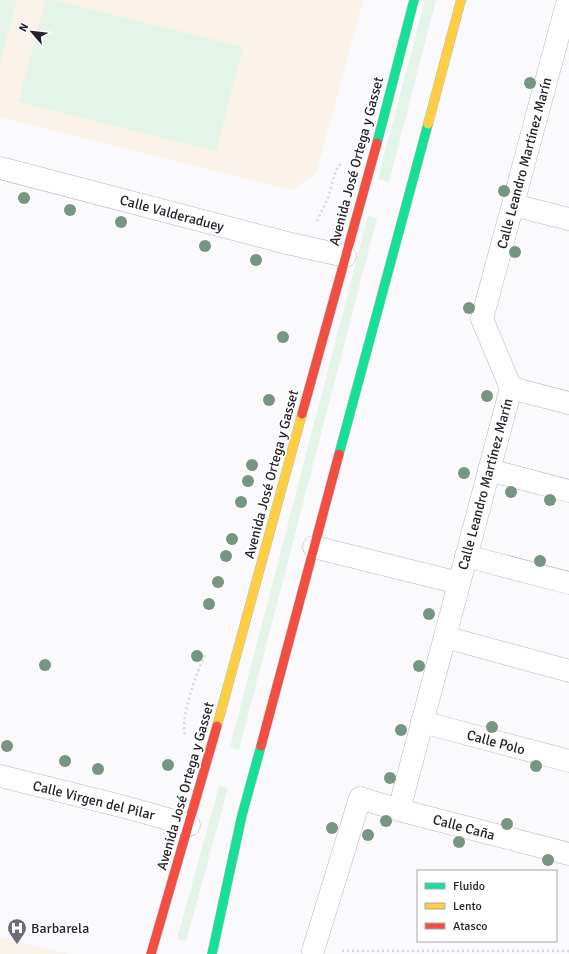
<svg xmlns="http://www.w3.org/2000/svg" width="569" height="954" viewBox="0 0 569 954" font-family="Signika,sans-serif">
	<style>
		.education { fill: #fbf2e9 }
		.medical { fill: #f9f3e9 }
		.green { fill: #e4f4e9 }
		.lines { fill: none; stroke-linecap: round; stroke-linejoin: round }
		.street-casing { stroke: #b9b8bd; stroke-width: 23 }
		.fast-casing { stroke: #b9b8bd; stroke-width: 10 }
		.slow-casing { stroke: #b9b8bd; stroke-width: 10 }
		.jam-casing { stroke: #b9b8bd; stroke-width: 10 }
		.path { stroke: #d8d7d9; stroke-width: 2.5; stroke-dasharray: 2 3; stroke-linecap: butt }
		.street { stroke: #fefeff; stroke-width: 22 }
		.fast { stroke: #16e098; stroke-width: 9 }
		.slow { stroke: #ffcf43; stroke-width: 9 }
		.jam { stroke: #f24e42; stroke-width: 9 }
		.tree { fill: #789584 }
		.labels { text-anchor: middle; stroke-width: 3.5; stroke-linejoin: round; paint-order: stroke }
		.street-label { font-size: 14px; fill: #24232b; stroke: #fff }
		.poi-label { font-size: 14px; fill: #24232b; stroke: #fff; text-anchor: start }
	</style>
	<rect width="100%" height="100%" fill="#faf9fc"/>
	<path class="education" d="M 0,0 L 363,0 L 316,174 L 292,190 L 0,117 Z"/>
	<path class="medical" d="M 0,937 L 69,954 L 0,954 Z"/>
	<g class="green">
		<path d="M 0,0 L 17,0 L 0,62 Z"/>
		<path d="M 45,0 L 53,0 L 243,47 L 216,151 L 19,102 Z"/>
		<path d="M 425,0 L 436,0 L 389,182 L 378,179 Z"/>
		<path d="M 368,216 L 377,218 L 239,750 L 230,747 Z"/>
		<path d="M 219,786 L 228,788 L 186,941 L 177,939 Z"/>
	</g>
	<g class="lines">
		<defs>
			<g id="street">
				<path d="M 0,168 L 287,243 L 345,256"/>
				<path d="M 513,205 L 569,219"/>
				<path d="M 511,388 L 569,403"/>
				<path d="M 489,470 L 569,491"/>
				<path d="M 314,547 L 459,583"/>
				<path d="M 466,556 L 569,583"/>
				<path d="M 445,637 L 569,671"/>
				<path d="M 422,722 L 569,761"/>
				<path d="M 0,776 L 125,807 L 189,825"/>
				<path d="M 399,810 L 511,388 L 482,319 L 568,0"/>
				<path d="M 313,951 L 360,798 L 399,810 L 569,854"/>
			</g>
			<g id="fast">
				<path d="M 377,143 L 414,0"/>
				<path d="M 339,454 L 428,124"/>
				<path d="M 212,954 L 242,815 L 261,746"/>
			</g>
			<g id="slow">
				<path d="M 428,124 L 461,0"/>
				<path d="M 217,726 L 302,414"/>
			</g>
			<g id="jam">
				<path d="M 302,414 L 377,143"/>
				<path d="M 261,746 L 339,454"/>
				<path d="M 151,954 L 217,726"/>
			</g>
		</defs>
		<use href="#street" class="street-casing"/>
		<use href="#fast" class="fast-casing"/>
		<use href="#slow" class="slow-casing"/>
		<use href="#jam" class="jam-casing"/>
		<g class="path">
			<path d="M 317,221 L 328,198 L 336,170 L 342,162"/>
			<path d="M 185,734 C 180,717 197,672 205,655"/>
			<path d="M 342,951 L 569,951"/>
		</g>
		<use href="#street" class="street"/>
		<use href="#fast" class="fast"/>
		<use href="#slow" class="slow"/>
		<use href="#jam" class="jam"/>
	</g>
	<g class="tree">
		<circle cx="530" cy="83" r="6"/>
		<circle cx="504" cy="191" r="6"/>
		<circle cx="24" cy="198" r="6"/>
		<circle cx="70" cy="210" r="6"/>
		<circle cx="121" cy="222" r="6"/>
		<circle cx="205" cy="246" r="6"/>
		<circle cx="515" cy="252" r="6"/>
		<circle cx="256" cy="260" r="6"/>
		<circle cx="469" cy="308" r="6"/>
		<circle cx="283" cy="337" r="6"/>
		<circle cx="487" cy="396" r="6"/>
		<circle cx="269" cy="400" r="6"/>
		<circle cx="252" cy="465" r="6"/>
		<circle cx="464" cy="473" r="6"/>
		<circle cx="248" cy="481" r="6"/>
		<circle cx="511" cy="492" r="6"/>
		<circle cx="550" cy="500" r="6"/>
		<circle cx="241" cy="502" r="6"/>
		<circle cx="232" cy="539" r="6"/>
		<circle cx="226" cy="556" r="6"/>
		<circle cx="540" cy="561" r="6"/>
		<circle cx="218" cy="582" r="6"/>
		<circle cx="209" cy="604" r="6"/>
		<circle cx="429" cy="614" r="6"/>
		<circle cx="197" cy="656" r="6"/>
		<circle cx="45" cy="665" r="6"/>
		<circle cx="419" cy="666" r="6"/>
		<circle cx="492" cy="727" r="6"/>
		<circle cx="401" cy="730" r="6"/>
		<circle cx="7" cy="746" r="6"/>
		<circle cx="65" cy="761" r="6"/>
		<circle cx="168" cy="765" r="6"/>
		<circle cx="536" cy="766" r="6"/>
		<circle cx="98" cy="769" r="6"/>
		<circle cx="390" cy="778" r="6"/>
		<circle cx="386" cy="821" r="6"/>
		<circle cx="507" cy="824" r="6"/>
		<circle cx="332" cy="828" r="6"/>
		<circle cx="368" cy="835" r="6"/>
		<circle cx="459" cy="842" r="6"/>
		<circle cx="548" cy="860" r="6"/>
	</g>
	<defs>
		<symbol id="hospital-pin" viewBox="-11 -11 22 30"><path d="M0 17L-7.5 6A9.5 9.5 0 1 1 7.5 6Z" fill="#6f6e74" stroke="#fff"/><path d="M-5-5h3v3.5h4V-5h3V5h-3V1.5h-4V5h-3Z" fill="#fff"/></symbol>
	</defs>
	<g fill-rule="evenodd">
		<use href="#hospital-pin" x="6" y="917" width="22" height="30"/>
	</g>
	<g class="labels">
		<g class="street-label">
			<text transform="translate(356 161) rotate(-75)" y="5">Avenida José Ortega y Gasset</text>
			<text transform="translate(524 163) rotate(-75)" y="5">Calle Leandro Martínez Marín</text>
			<text transform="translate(172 213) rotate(15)" y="5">Calle Valderaduey</text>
			<text transform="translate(271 474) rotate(-75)" y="5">Avenida José Ortega y Gasset</text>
			<text transform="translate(485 484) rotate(-75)" y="5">Calle Leandro Martínez Marín</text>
			<text transform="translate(496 742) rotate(15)" y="5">Calle Polo</text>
			<text transform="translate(185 786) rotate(-74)" y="5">Avenida José Ortega y Gasset</text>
			<text transform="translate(94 800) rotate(14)" y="5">Calle Virgen del Pilar</text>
			<text transform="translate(464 827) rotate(15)" y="5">Calle Caña</text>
		</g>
		<g class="poi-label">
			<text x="31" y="933">Barbarela</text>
		</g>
	</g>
	<rect x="417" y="870" width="140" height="72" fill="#ffffff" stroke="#a7a7aa"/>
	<rect x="425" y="883" width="20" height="6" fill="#16e098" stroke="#a7a7aa"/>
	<text x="453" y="890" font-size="12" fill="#24232b">Fluido</text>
	<rect x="425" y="903" width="20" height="6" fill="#ffcf43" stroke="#a7a7aa"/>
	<text x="453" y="910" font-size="12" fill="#24232b">Lento</text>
	<rect x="425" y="923" width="20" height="6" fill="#f24e42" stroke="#a7a7aa"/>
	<text x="453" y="930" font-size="12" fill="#24232b">Atasco</text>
	<g transform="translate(32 32) rotate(298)" stroke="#ffffff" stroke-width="3" paint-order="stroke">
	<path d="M0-3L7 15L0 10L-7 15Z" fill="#24232b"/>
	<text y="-6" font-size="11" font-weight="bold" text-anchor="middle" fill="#24232b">N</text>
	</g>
</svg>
